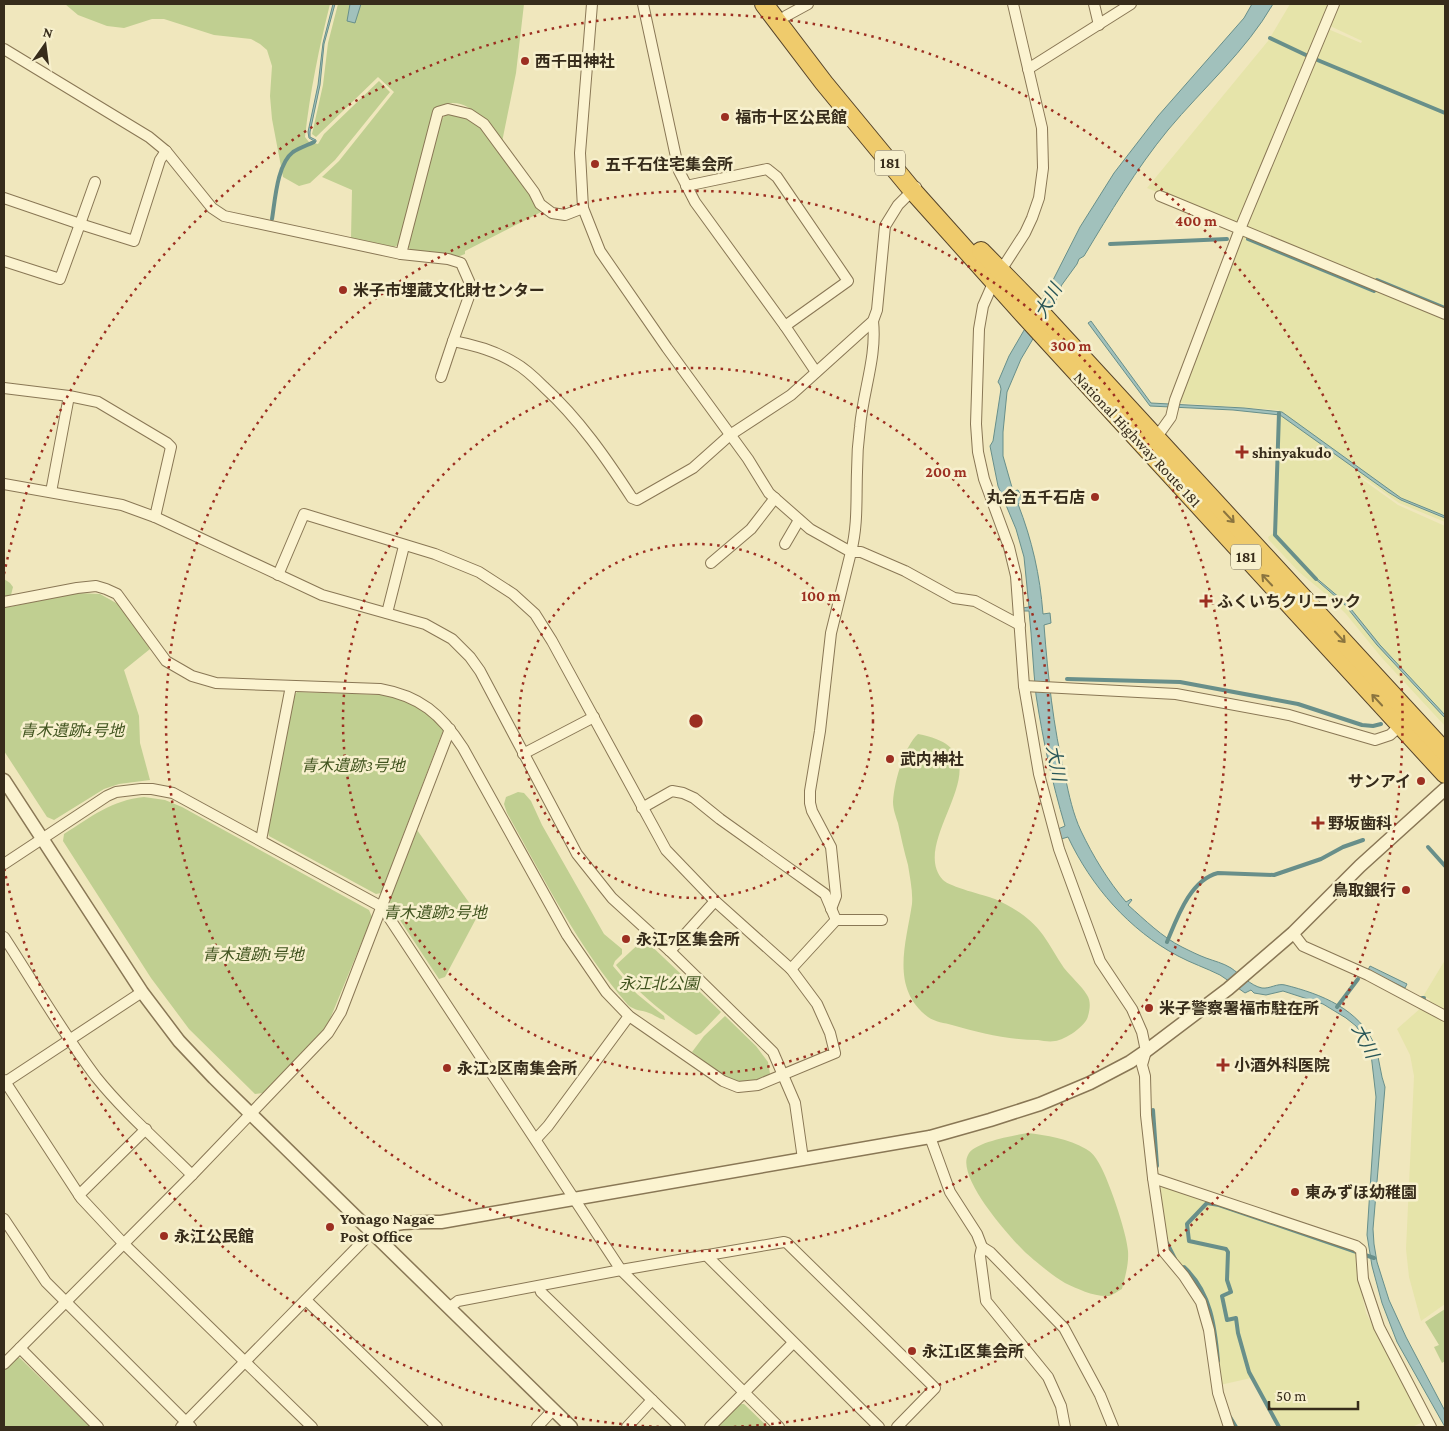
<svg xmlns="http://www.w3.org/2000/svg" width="1449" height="1431" viewBox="0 0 1449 1431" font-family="'Crimson Pro','Noto Sans JP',serif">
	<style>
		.farmland { fill: #e6e4aa }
		.green { fill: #c0cf91 }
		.water { fill: #a1c1bc; stroke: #688f8a }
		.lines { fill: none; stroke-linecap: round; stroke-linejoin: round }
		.stream { stroke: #688f8a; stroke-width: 4 }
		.minor-casing { stroke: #897755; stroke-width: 12 }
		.tertiary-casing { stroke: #897755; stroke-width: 15 }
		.trunk-casing { stroke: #56442a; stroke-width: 20 }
		.minor { stroke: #fbf3d0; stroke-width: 10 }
		.tertiary { stroke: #fbf3d0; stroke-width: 12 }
		.trunk { stroke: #efcb6c; stroke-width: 18 }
		.oneway { stroke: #8a743f }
		.ring { fill: none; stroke: #9c2f21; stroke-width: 2.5; stroke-dasharray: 2.5 5 }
		.poi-dot { fill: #9c2f21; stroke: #f7f0cd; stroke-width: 2 }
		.labels { text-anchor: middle; stroke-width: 5; stroke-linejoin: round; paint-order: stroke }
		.shield { fill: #f7f0cd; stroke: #716750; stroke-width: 1 }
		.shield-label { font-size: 15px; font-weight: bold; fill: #372c1b }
		.poi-label { font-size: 16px; font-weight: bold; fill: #372c1b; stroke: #f7f0cd; text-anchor: start }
		.street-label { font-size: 16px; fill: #372c1b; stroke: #f7f0cd }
		.park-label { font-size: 16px; font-style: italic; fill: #425520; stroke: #f7f0cd }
		.water-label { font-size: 18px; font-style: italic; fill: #295658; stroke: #f7f0cd }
		.centre { fill: #9c2f21; stroke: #f7f0cd; stroke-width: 2.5 }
		.ring-label { font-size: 15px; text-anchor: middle; font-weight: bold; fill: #9c2f21; stroke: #f7f0cd; stroke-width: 5; stroke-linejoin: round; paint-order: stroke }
	</style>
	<rect width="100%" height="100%" fill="#f0e7bd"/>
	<g class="farmland">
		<path d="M 1290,4 L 1330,4 L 1238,224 L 1147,188 L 1268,41 Z"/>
		<path d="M 1336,4 L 1445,4 L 1445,311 L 1247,228 L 1246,224 L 1328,29 L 1361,43 L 1362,41 L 1328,25 Z"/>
		<path d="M 1242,236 L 1244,236 L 1445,317 L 1445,522 L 1399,503 L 1361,476 L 1359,477 L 1398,505 L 1445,526 L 1445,726 L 1382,658 L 1346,614 L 1328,596 L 1299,572 L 1269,540 L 1268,537 L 1275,532 L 1279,410 L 1178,403 Z"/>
		<path d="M 1445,960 L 1445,1013 L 1427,1004 L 1430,999 L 1425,997 L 1424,1000 L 1421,1000 Z"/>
		<path d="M 1422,1007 L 1445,1018 L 1445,1304 L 1421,1321 L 1409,1277 L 1406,1249 L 1414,1076 L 1410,1055 L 1397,1029 Z"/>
		<path d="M 1165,1187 L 1353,1248 L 1358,1254 L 1359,1281 L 1366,1313 L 1423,1422 L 1412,1427 L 1278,1427 L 1251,1378 L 1220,1385 L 1214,1333 L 1167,1245 L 1158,1190 L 1160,1190 L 1160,1188 Z"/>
	</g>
	<g class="green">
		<path d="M 65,4 L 330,4 C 319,48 310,92 305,137 L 309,142 L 318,144 L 324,134 L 379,81 L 390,92 L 335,160 L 310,183 L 299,186 L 283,177 L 272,119 L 270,96 L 272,66 L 267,50 L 260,44 L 251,39 L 214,35 L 164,19 L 152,19 L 124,28 L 107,26 L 78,15 Z"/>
		<path d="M 338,4 L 524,4 L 516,73 L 502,142 C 487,124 466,92 439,107 L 400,244 L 394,247 L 351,238 L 352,190 L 322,177 L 339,161 L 394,92 L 378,77 L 316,137 L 312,134 L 323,85 L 328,43 Z"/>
		<path d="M 447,113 L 461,114 L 479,126 L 543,211 L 465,251 L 465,254 L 457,257 L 411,252 L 408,245 L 441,120 Z"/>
		<path d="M 4,579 L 10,583 L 13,587 L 11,595 L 4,597 Z"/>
		<path d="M 78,593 L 100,594 L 118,604 L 150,649 L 124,670 L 139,716 L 140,743 L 150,780 L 119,784 L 104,789 L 54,820 L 47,817 L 4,751 L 4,608 Z"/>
		<path d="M 297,692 L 384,695 L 413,702 L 444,728 L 381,893 L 376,894 L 269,836 L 267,827 L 294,696 Z"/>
		<path d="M 918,734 C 1016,752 905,839 943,880 C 950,887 984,895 995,899 C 1013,907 1032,919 1043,935 C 1051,946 1057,958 1064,968 C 1071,977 1081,985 1087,995 C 1091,1001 1090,1009 1088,1016 C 1086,1026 1065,1040 1055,1041 C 1050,1042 1043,1041 1038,1040 C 1009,1040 980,1033 952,1025 C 945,1023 935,1022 928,1017 C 890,988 906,944 912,904 C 913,892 910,878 908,865 C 904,851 901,837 898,823 C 896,817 893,809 893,802 C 894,782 904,747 918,734 Z"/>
		<path d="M 518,792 L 524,793 L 531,801 L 542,825 L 604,934 L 622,949 L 622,954 L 615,961 L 613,966 L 637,994 L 664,1016 L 665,1020 C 659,1019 655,1015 649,1013 C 642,1010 635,1011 628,1005 C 578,947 544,879 507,813 L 504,804 L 506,797 Z"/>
		<path d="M 144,797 L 165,800 L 182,807 L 369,910 L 372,917 L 330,1019 L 324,1029 L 263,1093 L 255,1094 L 189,1029 L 151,978 L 63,841 L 64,834 C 91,817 112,800 144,797 Z"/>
		<path d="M 417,830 L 478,915 L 445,977 L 439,979 L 390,905 L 390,900 Z"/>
		<path d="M 644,939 L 721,1012 L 701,1033 L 696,1035 C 663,1013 640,996 616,965 Z"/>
		<path d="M 725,1016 L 756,1046 L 768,1062 L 770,1074 C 760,1078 749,1084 739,1082 C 724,1080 704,1061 692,1052 L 704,1036 Z"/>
		<path d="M 1027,1133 C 1046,1135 1069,1139 1086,1149 C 1090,1151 1095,1156 1097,1160 C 1107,1174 1127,1233 1128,1251 C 1129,1264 1125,1277 1122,1289 C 1118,1291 1113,1295 1109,1296 C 1094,1297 1078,1289 1065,1283 C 1053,1276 1036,1262 1026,1253 C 1010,1238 956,1177 968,1155 C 974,1142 1013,1136 1027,1133 Z"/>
		<path d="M 1445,1309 L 1445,1361 L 1442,1363 L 1434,1347 L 1439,1345 L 1425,1322 Z"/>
		<path d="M 14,1357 L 20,1358 L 90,1427 L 4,1427 L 4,1368 Z"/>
		<path d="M 740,1404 L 744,1404 L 768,1427 L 717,1427 Z"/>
	</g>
	<g class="water">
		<path d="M 333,4 L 335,4 L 324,44 L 320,85 L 310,132 L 310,137 L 316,140 L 316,142 L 309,138 L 308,132 L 318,85 L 323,43 Z"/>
		<path d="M 350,4 L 361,4 L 355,23 L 347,21 Z"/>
		<path d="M 1252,4 L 1273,4 C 1246,51 1203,88 1168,130 C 1136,169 1110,213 1084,256 L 1079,259 L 1077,264 L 1061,286 L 1062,290 L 1021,359 L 1007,392 L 1003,432 L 1003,456 L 1013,491 L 1018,490 L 1024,501 L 1018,504 C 1032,540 1040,575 1043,614 L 1050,613 L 1051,623 L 1044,625 C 1048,676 1053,726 1065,776 C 1069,795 1073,814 1081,831 C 1093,856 1108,881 1126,902 L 1131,899 L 1132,900 L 1128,905 C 1145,920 1162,937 1182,947 C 1190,951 1198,955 1206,958 C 1214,961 1223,963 1231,968 C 1240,974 1251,986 1262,988 C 1270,989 1277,983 1285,985 C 1321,994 1360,1009 1375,1046 C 1380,1060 1380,1074 1385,1087 L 1373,1229 L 1374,1244 L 1377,1262 L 1389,1300 L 1406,1337 L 1445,1411 L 1445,1427 L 1397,1342 L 1382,1303 L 1372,1266 L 1367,1235 L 1376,1097 L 1371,1054 L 1365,1039 L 1356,1026 L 1346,1018 L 1323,1004 L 1283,991 L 1266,995 L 1254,993 L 1251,990 L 1245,993 C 1236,987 1228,980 1220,975 C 1206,968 1191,963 1178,956 C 1129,930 1091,886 1068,837 L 1061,839 L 1058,829 L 1065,826 C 1052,782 1043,741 1036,695 C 1033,667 1032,639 1029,611 L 1022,611 L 1022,608 L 1029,607 L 1024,557 L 1016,529 L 998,486 L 990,446 L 993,441 L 1001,389 L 1000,385 L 998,382 L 1009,356 L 1051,284 L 1080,227 L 1114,173 L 1158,116 L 1244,18 Z"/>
		<path d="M 1091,321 L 1151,403 L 1244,408 L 1282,412 L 1401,498 L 1445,516 L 1445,518 L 1401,500 L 1388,492 L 1280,415 L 1233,410 L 1150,406 L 1088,323 Z"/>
		<path d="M 1312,576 L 1314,576 L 1347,604 L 1380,645 L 1445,715 L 1445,718 L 1377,645 L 1345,605 Z"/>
		<path d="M 1370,966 L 1407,984 L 1405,988 L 1368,970 Z"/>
	</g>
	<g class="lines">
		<g class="stream">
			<path d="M 1270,38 L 1308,56"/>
			<path d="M 1315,59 L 1445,113"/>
			<path d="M 272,219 C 275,201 277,164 293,152 C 299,148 308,145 314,142"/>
			<path d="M 1248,239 L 1374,291"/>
			<path d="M 1110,244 L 1227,239"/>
			<path d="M 1377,280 L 1445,308"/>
			<path d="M 1279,413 L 1275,535 L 1316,579"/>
			<path d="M 1067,679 L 1180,682 L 1298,704 L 1362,725 L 1373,726 L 1381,724"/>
			<path d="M 1428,847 L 1445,866"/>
			<path d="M 1167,942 C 1177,918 1190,880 1218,873 L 1274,875 L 1321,859 L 1343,847 L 1363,840"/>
			<path d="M 1422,998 L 1424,998"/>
			<path d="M 1337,1007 L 1358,979"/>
			<path d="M 1153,1110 L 1157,1166"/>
			<path d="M 1167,1243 L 1175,1259"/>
			<path d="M 1184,1267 C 1211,1292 1215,1327 1218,1361"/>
			<path d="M 1230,1417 L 1236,1427"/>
			<path d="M 1279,1427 L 1249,1372 L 1238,1333 L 1236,1318 L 1227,1320 L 1222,1296 L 1231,1292 L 1227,1280 L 1228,1252 L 1226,1249 L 1189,1241 L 1187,1224 L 1207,1203 L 1219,1205 L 1374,1258"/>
		</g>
		<defs>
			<g id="minor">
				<path d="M 592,4 L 580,153 L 583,208 L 600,251 L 667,348 L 748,459 L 769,493 L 810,529 L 851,552 C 858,525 856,499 857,472 C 857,457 858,442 860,427 C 863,391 877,357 873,321"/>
				<path d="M 643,4 L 679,171 L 695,202 L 785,326 L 816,372"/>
				<path d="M 1013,4 L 1042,128 L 1043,168 L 1039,198 L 1032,218 L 1025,233 L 994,281 L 983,306 L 979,329 L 976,424 L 978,452 L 984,479 L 1009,547 L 1016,576 L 1024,686 L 1039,774 L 1059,849 L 1100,961 L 1132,1009 L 1142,1032 L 1146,1051 L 1142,1065 L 1145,1076 L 1146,1115 L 1153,1178 L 1164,1252 L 1184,1276 L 1201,1302 L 1209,1330 L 1218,1393 L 1229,1427"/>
				<path d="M 1094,4 L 1099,25"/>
				<path d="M 786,16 L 808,4"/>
				<path d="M 4,49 L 149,137 L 166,151 L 212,208 L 224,216 L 401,254 L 438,112 L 448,109 L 469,114 L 484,124 L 534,192 L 540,204 L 552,213 L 565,215 L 583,208"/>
				<path d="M 1028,69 L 1131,4"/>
				<path d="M 686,186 L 767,169 L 777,177 L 848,281 L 785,326"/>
				<path d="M 1160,196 L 1445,314"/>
				<path d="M 4,198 L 80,224 L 95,182"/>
				<path d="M 401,254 L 448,259 L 461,263 L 472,288 L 453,341 C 475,345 496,351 515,363 C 526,369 535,378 544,387 C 579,419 606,458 632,498 L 637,500 L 693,468 L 730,435 L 791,395 L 873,321 L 877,310 L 885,226 L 898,205 L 916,187"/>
				<path d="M 4,261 L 60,279 L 80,224 L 134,241 L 160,160 L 166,151"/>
				<path d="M 441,377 L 453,341"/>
				<path d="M 4,388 L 69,396 L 98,402 L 167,443 L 171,447 L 155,517"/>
				<path d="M 1156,438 L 1171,417 L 1175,400 L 1240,229 L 1334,4"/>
				<path d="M 4,484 L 122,505 L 155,517 L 322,595 L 425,624 L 452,639 L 470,657 L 480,671 L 577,854 L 612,898 L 670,951 L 773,1052 L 795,1103 L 803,1159"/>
				<path d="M 51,492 L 69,396"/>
				<path d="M 785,544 L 799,520"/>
				<path d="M 711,563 L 751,529 L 775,498"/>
				<path d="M 4,602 L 77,588 L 96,586 L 106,589 L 117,594 L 166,661 L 192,676 L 216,683 L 380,689 C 420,696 441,714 463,748 L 567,935 L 606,992 L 629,1016 L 723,1081 L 738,1087 L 758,1085 L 835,1053 L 830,1033 L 817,1004 L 791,969 L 715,901 L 666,850 L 552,641 L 535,614 L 513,594 L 479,572 L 435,554 L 304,514 L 278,575"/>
				<path d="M 387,613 L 404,546"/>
				<path d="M 1024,686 L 1176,694 L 1289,715 L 1375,740 L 1390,735 L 1401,725"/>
				<path d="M 523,754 L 594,717"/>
				<path d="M 642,808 L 672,791 L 683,793 L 694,798 L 720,819 L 825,894 L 836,920 L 791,969"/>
				<path d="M 261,840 L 291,686"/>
				<path d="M 4,864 L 107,796 L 116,792 L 141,789 L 152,789 L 173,793 L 382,907 L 621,1270 L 779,1427"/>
				<path d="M 831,909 L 836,896 L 831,847 L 812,811 L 810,803 L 810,791 L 820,731 L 831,633 L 851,552 L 861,552 L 905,571 L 954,598 L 975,601 L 1020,625"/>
				<path d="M 836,920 L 882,920"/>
				<path d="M 1293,933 L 1303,946 L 1368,975 L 1445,1016"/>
				<path d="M 4,937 C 34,983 62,1032 96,1077 C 124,1112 160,1143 192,1175"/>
				<path d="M 670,951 L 715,901"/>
				<path d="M 4,1080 L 81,1198 L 124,1244 L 312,1427"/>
				<path d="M 4,1083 L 142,992"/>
				<path d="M 930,1137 L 950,1192 L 977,1234 L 982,1247 L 980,1256 L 986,1301 L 1048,1377 L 1061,1406 L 1065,1427"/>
				<path d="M 536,1139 L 548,1126 L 629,1016"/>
				<path d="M 1153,1178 L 1356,1246 L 1361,1250 L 1363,1279 L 1379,1327 L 1431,1427"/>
				<path d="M 79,1195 L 146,1129"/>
				<path d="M 4,1219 L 46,1282 L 191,1427"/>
				<path d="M 982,1247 L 990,1252 L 1064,1328 L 1100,1395 L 1113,1427"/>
				<path d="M 706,1255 L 879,1427"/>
				<path d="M 539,1286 L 541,1292 L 680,1427"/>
				<path d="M 306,1300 L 437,1427"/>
				<path d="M 450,1307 L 458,1301 L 621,1270 L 784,1242 L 787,1243 L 935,1388 L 897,1427"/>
				<path d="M 20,1348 L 98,1427"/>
				<path d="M 4,1364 L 192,1175 L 328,1033 L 341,1012 L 450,729"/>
				<path d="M 181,1427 L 372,1232"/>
				<path d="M 537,1427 L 553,1410"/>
				<path d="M 627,1427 L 652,1400"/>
				<path d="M 710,1427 L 793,1343"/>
			</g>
			<g id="tertiary">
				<path d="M 4,780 L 142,992 L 179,1041 L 214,1078 L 571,1427"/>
				<path d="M 372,1232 C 394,1221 417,1222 441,1222 L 930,1137 L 990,1120 L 1040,1104 L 1090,1083 L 1130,1062 L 1146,1051 L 1228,989 L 1293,933 L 1360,866 L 1445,789"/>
			</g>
			<g id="trunk">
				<path d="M 764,4 L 824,83 L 913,191 L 1025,316 L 1445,774"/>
				<path d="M 981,251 L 1032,303 L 1445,752"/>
			</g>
		</defs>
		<use href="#minor" class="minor-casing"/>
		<use href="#tertiary" class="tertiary-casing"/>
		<use href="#trunk" class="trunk-casing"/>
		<use href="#minor" class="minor"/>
		<use href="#tertiary" class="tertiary"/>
		<use href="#trunk" class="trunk"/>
	</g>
	<defs><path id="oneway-shaft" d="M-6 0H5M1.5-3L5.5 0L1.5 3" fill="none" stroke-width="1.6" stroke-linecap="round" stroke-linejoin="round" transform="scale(1.25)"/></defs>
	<g class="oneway">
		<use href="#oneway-shaft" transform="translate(1229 517) rotate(47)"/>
		<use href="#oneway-shaft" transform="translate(1267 580) rotate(-133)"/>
		<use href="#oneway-shaft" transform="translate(1340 637) rotate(47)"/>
		<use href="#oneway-shaft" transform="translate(1377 700) rotate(-133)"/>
	</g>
	<g class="ring">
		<circle cx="696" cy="721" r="177"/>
		<circle cx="696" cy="721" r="353"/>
		<circle cx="696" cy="721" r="530"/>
		<path d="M659 1427A707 707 0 0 1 4 868M4 574A707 707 0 1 1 733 1427"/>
	</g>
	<g class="poi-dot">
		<circle cx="525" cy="61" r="5"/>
		<circle cx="725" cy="117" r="5"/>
		<circle cx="595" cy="164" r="5"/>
		<circle cx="343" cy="290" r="5"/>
		<path d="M1239.5 444.5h5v5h5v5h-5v5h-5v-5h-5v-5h5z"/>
		<circle cx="1095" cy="497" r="5"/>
		<path d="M1203.5 593.5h5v5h5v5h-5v5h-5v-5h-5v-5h5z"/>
		<circle cx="890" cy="759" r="5"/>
		<circle cx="1421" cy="781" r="5"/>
		<path d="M1315.5 815.5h5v5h5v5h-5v5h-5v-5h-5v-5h5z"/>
		<circle cx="1406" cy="890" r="5"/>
		<circle cx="626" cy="939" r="5"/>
		<circle cx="1149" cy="1008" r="5"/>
		<path d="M1220.5 1057.5h5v5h5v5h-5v5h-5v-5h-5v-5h5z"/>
		<circle cx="447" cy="1068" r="5"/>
		<circle cx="1295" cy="1192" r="5"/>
		<circle cx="330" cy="1227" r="5"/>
		<circle cx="164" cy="1236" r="5"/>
		<circle cx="912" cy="1351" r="5"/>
	</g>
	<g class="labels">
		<g class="shield">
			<rect x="875" y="150.5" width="30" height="25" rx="4"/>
			<rect x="1231" y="544.5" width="30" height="25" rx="4"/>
		</g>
		<g class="shield-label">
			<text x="890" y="168">181</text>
			<text x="1246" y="562">181</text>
		</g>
		<g class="poi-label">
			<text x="535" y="67">西千田神社</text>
			<text x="735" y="123">福市十区公民館</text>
			<text x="605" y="170">五千石住宅集会所</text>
			<text x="353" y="296">米子市埋蔵文化財センター</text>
			<text x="1252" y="458">shinyakudo</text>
			<text x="1085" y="503" text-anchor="end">丸合 五千石店</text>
			<text x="1217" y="607">ふくいちクリニック</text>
			<text x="900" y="765">武内神社</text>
			<text x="1411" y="787" text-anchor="end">サンアイ</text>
			<text x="1328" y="829">野坂歯科</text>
			<text x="1396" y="896" text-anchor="end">鳥取銀行</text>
			<text x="636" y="945">永江7区集会所</text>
			<text x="1159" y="1014">米子警察署福市駐在所</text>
			<text x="1234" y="1071">小酒外科医院</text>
			<text x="457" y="1074">永江2区南集会所</text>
			<text x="1305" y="1198">東みずほ幼稚園</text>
			<text x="340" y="1224">Yonago Nagae<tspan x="340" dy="18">Post Office</tspan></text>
			<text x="174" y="1242">永江公民館</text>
			<text x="922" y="1357">永江1区集会所</text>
		</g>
		<g class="street-label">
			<text transform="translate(1138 439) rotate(47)" y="6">National Highway Route 181</text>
		</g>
		<g class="park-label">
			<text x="72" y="736">青木遺跡4号地</text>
			<text x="353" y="771">青木遺跡3号地</text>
			<text x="435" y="918">青木遺跡2号地</text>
			<text x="253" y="960">青木遺跡1号地</text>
			<text x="659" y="989">永江北公園</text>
		</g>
		<g class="water-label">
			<text transform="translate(1048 301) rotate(-60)" y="6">大川</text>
			<text transform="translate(1056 763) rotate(79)" y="6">大川</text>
			<text transform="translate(1365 1041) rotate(63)" y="6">大川</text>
		</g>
	</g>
	<circle cx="696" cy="721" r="8" class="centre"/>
	<g class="ring-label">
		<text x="1196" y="226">400 m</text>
		<text x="1071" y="351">300 m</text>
		<text x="946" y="477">200 m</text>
		<text x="821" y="601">100 m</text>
	</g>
	<rect width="1449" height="1431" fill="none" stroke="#372c1b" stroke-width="10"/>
	<g transform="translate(45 45) rotate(14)" stroke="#f7f0cd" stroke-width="4" paint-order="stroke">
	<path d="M0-4L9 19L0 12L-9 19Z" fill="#372c1b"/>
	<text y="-8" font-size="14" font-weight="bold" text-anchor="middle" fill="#372c1b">N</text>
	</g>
	<path d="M1269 1401v8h89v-8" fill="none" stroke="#372c1b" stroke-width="2.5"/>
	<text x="1276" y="1401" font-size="15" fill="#372c1b" stroke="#f7f0cd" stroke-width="4" paint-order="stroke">50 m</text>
</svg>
